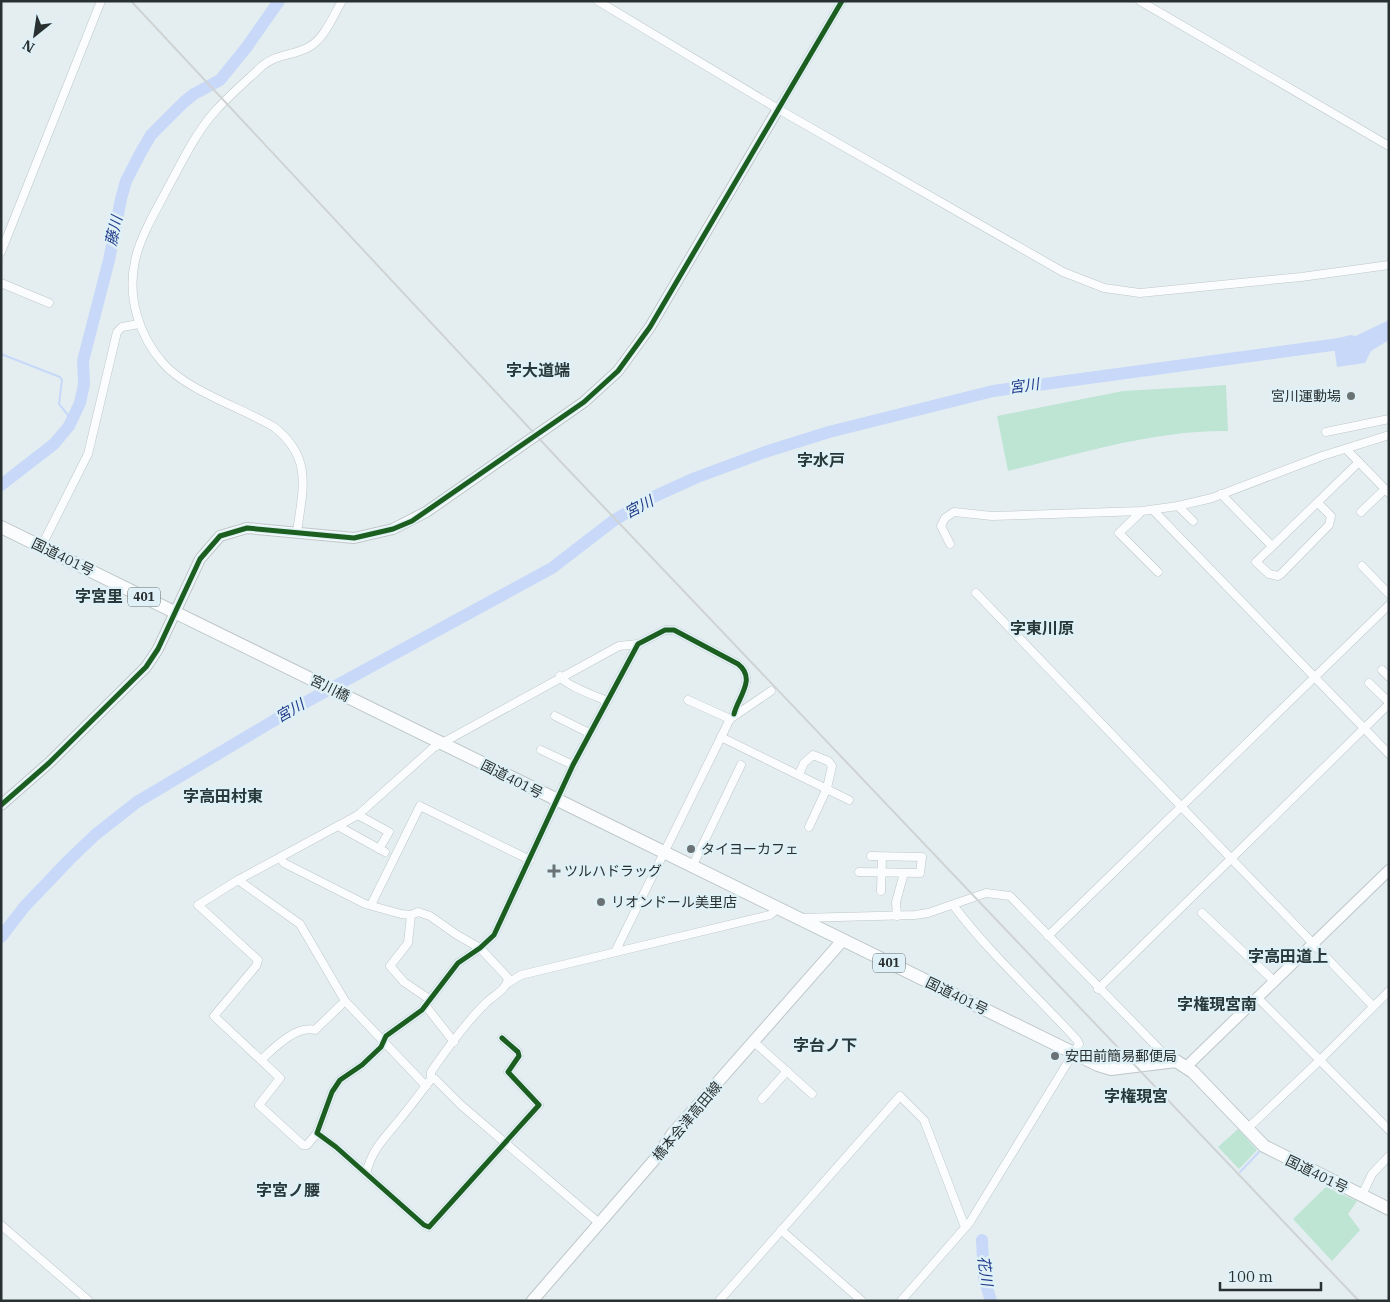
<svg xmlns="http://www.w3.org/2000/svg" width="1390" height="1302" viewBox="0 0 1390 1302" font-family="'IBM Plex Serif','Noto Sans JP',serif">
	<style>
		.green { fill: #bee4d3 }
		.water { fill: #c8d8f8 }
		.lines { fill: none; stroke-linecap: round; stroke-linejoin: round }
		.stream { stroke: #c8d8f8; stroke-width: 2 }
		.river { stroke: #c8d8f8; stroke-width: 12 }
		.minor-casing { stroke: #bec6c8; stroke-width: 9 }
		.tertiary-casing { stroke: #bec6c8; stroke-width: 12 }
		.secondary-casing { stroke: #bec6c8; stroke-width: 13 }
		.trunk-casing { stroke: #bec6c8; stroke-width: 14 }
		.minor { stroke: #fbfcfd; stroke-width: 8 }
		.tertiary { stroke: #fbfcfd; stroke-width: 10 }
		.secondary { stroke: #fbfcfd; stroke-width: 11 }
		.trunk { stroke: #fbfcfd; stroke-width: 12 }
		.rail { stroke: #d0d3d3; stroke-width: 2 }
		.cycleway-casing { stroke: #dff1f6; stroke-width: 8 }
		.cycleway { stroke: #1b5e20; stroke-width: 5 }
		.poi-dot { fill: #6a7275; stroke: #dff1f6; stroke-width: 2 }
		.labels { text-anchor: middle; stroke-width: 5; stroke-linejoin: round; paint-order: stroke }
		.shield { fill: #dff1f6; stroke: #606a6d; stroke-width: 1 }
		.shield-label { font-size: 12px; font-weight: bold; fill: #293032 }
		.poi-label { font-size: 14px; fill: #293032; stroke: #dff1f6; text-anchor: start }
		.street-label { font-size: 14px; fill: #293032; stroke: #dff1f6 }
		.water-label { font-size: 15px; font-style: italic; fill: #223c8c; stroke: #dff1f6 }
		.quarter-label { font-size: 16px; font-weight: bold; fill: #29383b; stroke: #dff1f6 }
	</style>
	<rect width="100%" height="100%" fill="#e4eef1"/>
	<g class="green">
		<path d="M 1226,385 L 1228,431 C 1154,430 1079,454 1008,471 L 997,416 L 1123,391 Z"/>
		<path d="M 1238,1129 L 1257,1150 L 1239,1169 L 1218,1147 Z"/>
		<path d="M 1326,1187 L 1357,1201 L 1348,1214 L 1360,1230 L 1332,1261 L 1293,1219 Z"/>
	</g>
	<path class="water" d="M 1389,320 L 1389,340 L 1371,351 L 1365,363 L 1337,367 L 1333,340 L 1349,339 Z"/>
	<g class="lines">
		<g class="stream">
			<path d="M 1,354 L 60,377 L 62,380 L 59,404 L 72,420"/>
			<path d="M 1240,1172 L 1260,1151"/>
		</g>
		<g class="river">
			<path d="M 1,485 L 54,444 L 69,426 L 80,403 L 84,384 L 83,361 L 109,260 L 121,199 L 126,181 L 141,152 L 151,135 L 184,102 L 194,94 L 220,80 L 246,48 L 279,1"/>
			<path d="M 1,937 L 25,906 L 69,860 L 95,835 L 137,802 L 295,708 L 552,568 L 613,521 L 651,498 L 695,478 L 765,452 L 829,432 L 993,391 L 1339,344 L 1351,341"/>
			<path d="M 982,1240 L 984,1278 L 991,1301"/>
		</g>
		<defs>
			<g id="minor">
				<path d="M 598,1 L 778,109 L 1063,272 L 1104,288 L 1140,293 L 1301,277 L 1389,265"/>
				<path d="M 1140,1 L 1389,146"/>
				<path d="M 778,109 L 842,1"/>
				<path d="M 1,252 L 101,1"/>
				<path d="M 1,283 L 49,303"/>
				<path d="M 1326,432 L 1389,419"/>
				<path d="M 1346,449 L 1389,493"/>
				<path d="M 1221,494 L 1272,546"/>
				<path d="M 1318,503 L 1331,516 L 1329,525 L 1281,574 L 1278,576 L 1269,574 L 1256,562 L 1359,462"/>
				<path d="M 1178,506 L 1193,521"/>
				<path d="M 1153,510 L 1389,754"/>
				<path d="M 1142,511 L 1119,533 L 1158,572"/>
				<path d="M 1361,512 L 1385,489"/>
				<path d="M 297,532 C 303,488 313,458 274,427 C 242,408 186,390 163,363 C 139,336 127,297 135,261 C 140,236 159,205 171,182 C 185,156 197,131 217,109 C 231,94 246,81 261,67 C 275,54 293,56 309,47 C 325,38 333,16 342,1"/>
				<path d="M 950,544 L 941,526 L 945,518 L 954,512 L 992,516 L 1142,511 L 1178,506 L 1212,498 L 1322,456 L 1389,435"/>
				<path d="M 41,547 L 88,454 L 117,332 L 122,327 L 139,324"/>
				<path d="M 1362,566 L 1389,594"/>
				<path d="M 976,593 L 1373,1006"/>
				<path d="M 1382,670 L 1389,677"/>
				<path d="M 560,676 C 564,685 596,696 607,701"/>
				<path d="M 1369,683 L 1389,702"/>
				<path d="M 688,700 L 730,719"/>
				<path d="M 555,716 L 589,733"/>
				<path d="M 721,737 L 849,800"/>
				<path d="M 541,750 L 573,765"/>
				<path d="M 799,774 L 804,763 L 813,755 L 828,761 L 832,766 L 827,788 L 809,827"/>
				<path d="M 358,815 L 389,832 L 379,849"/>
				<path d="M 338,826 L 385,852"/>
				<path d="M 280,858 L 284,863 L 365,904 L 401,914 L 411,915 L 418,912 L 430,916 L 457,935 L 480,948 L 508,978 C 507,989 496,994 488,1001 C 469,1019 446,1050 431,1072 L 431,1079"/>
				<path d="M 692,867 L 741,765"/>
				<path d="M 859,872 L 920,873 L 922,857 L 871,856"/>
				<path d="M 238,880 L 300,924 L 345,1001 L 426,1086"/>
				<path d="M 881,891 L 882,857"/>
				<path d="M 371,905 L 420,806 L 530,860"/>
				<path d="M 1202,913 L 1274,981"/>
				<path d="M 411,915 L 408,943 L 390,966 L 404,982 L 429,999"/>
				<path d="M 897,916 L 896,902 L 904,873"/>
				<path d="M 800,918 L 915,915 L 928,913 L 986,893 L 1010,896 L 1162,1052"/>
				<path d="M 1048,936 L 1389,605"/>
				<path d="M 615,952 L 730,719 L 771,691"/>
				<path d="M 508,983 L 521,975 L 770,915 L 777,909"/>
				<path d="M 1098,989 L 1389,704"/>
				<path d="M 1257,997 L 1389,1130"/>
				<path d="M 425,1005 L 454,1042"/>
				<path d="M 502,1038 L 518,1052 L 519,1056 L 508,1072 L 539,1105 L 429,1227 L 424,1225 L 336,1147 L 317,1133 L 332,1092 L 340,1080 L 362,1065 L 381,1047 L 386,1036 L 422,1010 L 458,963 L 480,948 L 494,935 L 573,765 L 638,644 L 665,630 L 674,630 L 738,664 C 757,679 738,697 734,714"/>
				<path d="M 754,1042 L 812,1094"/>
				<path d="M 261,1060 C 274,1048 296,1025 315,1030 L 345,1001"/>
				<path d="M 762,1099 L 787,1071"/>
				<path d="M 1247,1129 L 1319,1061 L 1389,991"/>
				<path d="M 317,1133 L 307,1145 L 303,1145 L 259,1105 L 280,1078 L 214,1016 L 256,966 L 258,960 L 198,905 L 238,880 L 358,815 L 433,748 L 619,646 L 638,644"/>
				<path d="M 366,1174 C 372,1148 385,1138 400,1119 C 411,1106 421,1092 431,1079 L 435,1079 L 461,1105 L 599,1223"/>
				<path d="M 1362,1195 L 1372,1174 L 1389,1156"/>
				<path d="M 1,1225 L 89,1301"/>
				<path d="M 781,1230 L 862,1301"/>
				<path d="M 719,1301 L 900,1096 L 924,1120 L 965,1227"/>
				<path d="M 901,1301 L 970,1222 L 1079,1044 L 1077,1040 C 1036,995 990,954 953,905"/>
			</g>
			<g id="tertiary">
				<path d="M 1,805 L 49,763 L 146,667 L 158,649 L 200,559 L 220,536 L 247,528 L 354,538 L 393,529 L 426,512 L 584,402 L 618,371 L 650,327 L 778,109"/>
				<path d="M 1186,1067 L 1389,870"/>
			</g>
			<path id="secondary" d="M 532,1301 L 655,1159 L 673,1133 L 842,941"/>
			<path id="trunk" d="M 1,527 L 1098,1065 L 1111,1069 L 1176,1061 L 1193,1072 L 1264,1146 L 1389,1209"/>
		</defs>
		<use href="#minor" class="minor-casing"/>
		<use href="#tertiary" class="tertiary-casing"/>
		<use href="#secondary" class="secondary-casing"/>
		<use href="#trunk" class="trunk-casing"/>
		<use href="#minor" class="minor"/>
		<use href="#tertiary" class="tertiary"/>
		<use href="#secondary" class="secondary"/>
		<use href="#trunk" class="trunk"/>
		<path class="rail" d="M 131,1 L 561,462 L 1359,1301"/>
		<defs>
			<g id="cycleway">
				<path d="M 1,805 L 49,763 L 146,667 L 158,649 L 200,559 L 220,536 L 247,528 L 354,538 L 393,529 L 412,521 L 584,402 L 618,371 L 650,327 L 842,1"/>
				<path d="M 502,1038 L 518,1052 L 519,1056 L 508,1072 L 539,1105 L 429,1227 L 424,1225 L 336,1147 L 317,1133 L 332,1092 L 340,1080 L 362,1065 L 381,1047 L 386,1036 L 422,1010 L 458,963 L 480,948 L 494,935 L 573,765 L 638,644 L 665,630 L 674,630 L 738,664 C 757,679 738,697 734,714"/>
			</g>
		</defs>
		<use href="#cycleway" class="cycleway-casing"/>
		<use href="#cycleway" class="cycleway"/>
	</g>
	<g class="poi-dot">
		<circle cx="1351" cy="396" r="5"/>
		<circle cx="691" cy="849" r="5"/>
		<path d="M551.5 863.5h5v5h5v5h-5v5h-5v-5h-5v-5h5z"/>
		<circle cx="601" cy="902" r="5"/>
		<circle cx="1055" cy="1056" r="5"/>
	</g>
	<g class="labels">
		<g class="shield">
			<rect x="128" y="587.5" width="32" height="19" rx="4"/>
			<rect x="873" y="953.5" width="32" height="19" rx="4"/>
		</g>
		<g class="shield-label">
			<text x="144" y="601">401</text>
			<text x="889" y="967">401</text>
		</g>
		<g class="poi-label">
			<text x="1341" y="401" text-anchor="end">宮川運動場</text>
			<text x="701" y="854">タイヨーカフェ</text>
			<text x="564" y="876">ツルハドラッグ</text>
			<text x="611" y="907">リオンドール美里店</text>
			<text x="1065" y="1061">安田前簡易郵便局</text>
		</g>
		<g class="street-label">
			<text transform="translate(63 557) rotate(26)" y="5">国道401号</text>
			<text transform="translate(330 688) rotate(26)" y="5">宮川橋</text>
			<text transform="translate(512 779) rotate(27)" y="5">国道401号</text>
			<text transform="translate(957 996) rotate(26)" y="5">国道401号</text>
			<text transform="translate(687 1121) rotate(-50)" y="5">橋本会津高田線</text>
			<text transform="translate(1317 1174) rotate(26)" y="5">国道401号</text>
		</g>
		<g class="water-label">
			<text transform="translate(114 231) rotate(-77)" y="5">藤川</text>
			<text transform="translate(1024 386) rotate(-8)" y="5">宮川</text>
			<text transform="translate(639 507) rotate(-28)" y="5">宮川</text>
			<text transform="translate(290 711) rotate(-30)" y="5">宮川</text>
			<text transform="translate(985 1271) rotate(82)" y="5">花川</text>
		</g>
		<g class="quarter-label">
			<text x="538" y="376">字大道端</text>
			<text x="821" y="466">字水戸</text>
			<text x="99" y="602">字宮里</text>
			<text x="1042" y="634">字東川原</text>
			<text x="223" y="802">字高田村東</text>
			<text x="1288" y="962">字高田道上</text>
			<text x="1217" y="1010">字権現宮南</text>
			<text x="825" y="1051">字台ノ下</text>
			<text x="1136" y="1102">字権現宮</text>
			<text x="288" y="1196">字宮ノ腰</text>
		</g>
	</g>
	<rect width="1390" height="1302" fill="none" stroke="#293032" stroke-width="5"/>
	<g transform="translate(35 35) rotate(210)" stroke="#dff1f6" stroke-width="4" paint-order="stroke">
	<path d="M0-4L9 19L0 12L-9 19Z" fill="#293032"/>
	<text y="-8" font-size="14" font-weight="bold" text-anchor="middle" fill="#293032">N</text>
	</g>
	<path d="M1220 1282v8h101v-8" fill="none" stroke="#293032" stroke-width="2.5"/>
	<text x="1228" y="1282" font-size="15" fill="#293032" stroke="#dff1f6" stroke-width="4" paint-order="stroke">100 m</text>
</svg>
